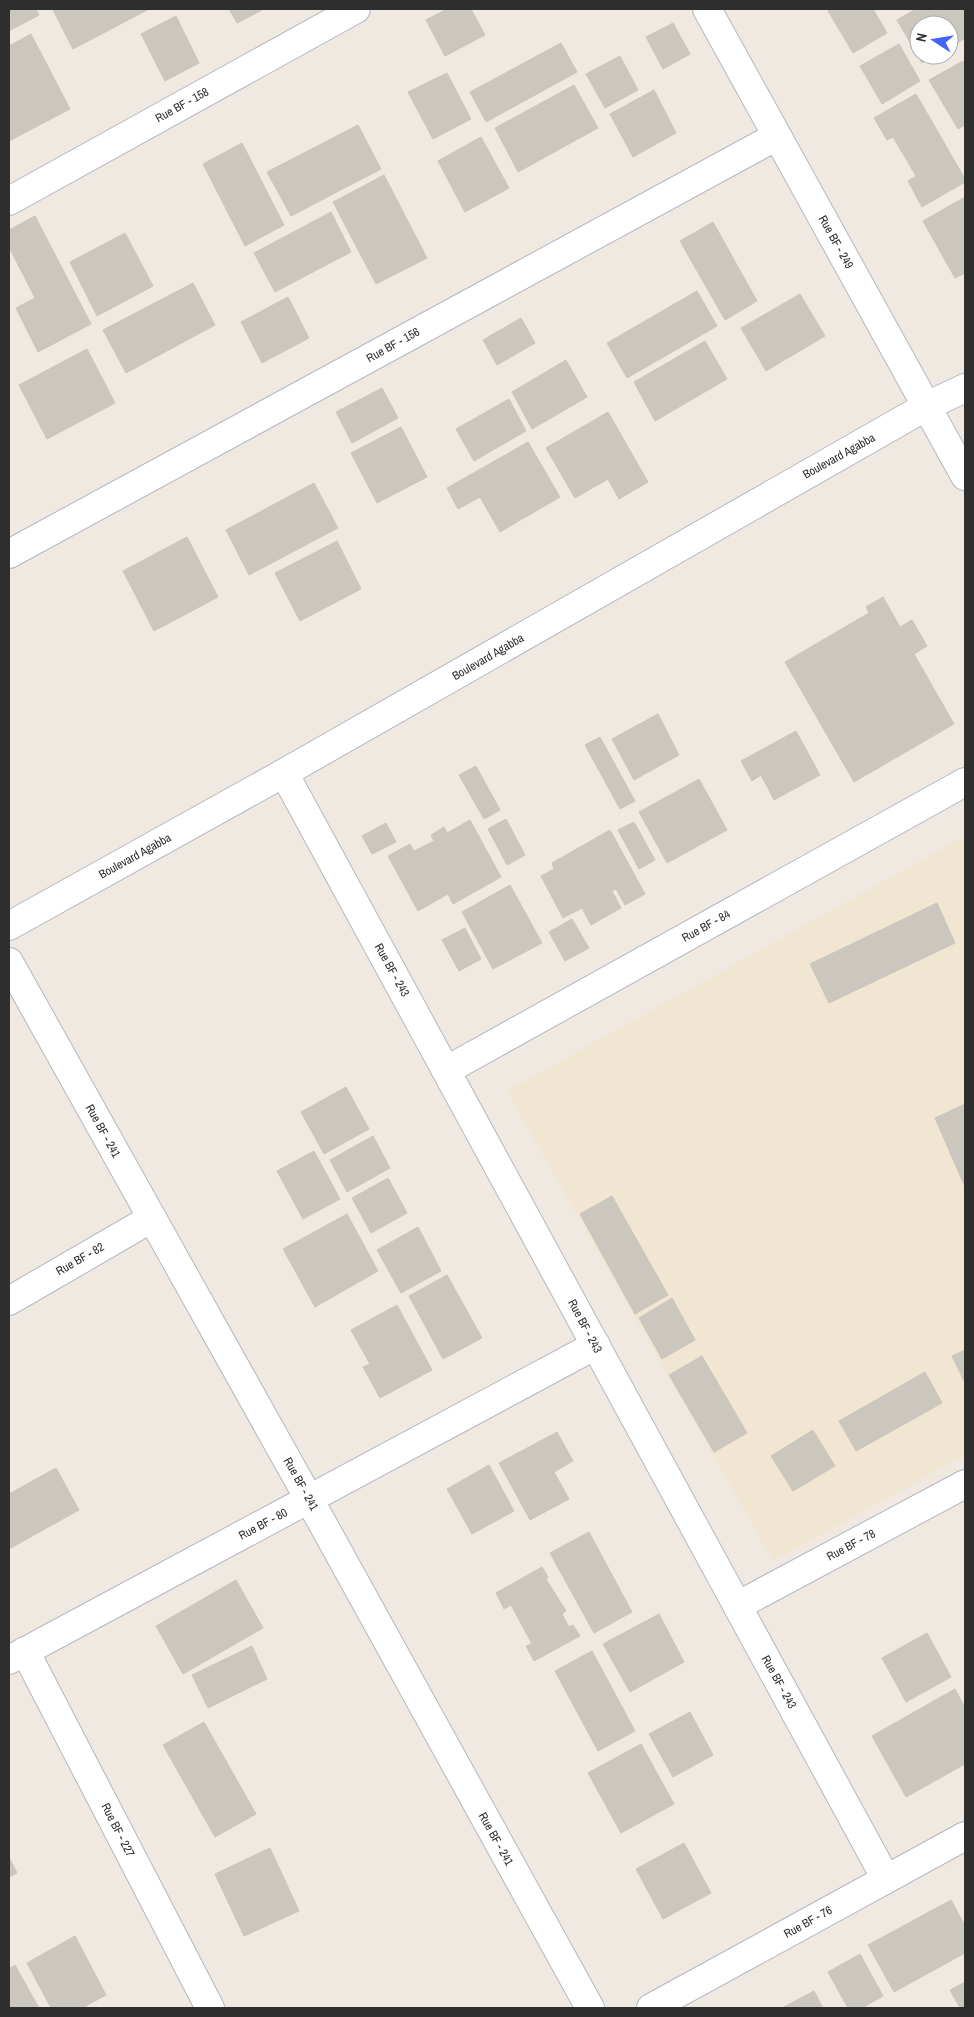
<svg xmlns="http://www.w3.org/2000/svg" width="974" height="2017" viewBox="0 0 974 2017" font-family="'Archivo Narrow',sans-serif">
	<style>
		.education { fill: #f0e6d1 }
		.building { fill: #cbc7bf; stroke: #cbc5ba }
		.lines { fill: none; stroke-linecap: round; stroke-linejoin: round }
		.street-casing { stroke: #b4b7c1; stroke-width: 30 }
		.secondary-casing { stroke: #b4b7c1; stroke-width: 30 }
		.street { stroke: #fff; stroke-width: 28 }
		.secondary { stroke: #fff; stroke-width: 28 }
		.labels { text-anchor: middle; stroke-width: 4.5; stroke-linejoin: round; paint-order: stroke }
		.street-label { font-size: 12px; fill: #2e2e2e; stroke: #fff }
	</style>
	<rect width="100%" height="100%" fill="#efe9e1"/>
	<path class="education" d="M 965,836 L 965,1455 L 773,1561 L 507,1091 Z"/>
	<g class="building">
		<path d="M 9,9 L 36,9 L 39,15 L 9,31 Z"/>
		<path d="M 56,9 L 149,9 L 73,49 L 53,10 Z"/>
		<path d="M 229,9 L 264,9 L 237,23 Z"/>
		<path d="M 447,9 L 471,9 L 485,35 L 445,56 L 426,20 Z"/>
		<path d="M 827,9 L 873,9 L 887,33 L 853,53 Z"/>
		<path d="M 916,9 L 965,9 L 965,38 L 949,48 L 949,25 L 919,25 L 919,55 L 936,55 L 922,63 L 897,20 Z"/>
		<path d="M 176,16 L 199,63 L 165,81 L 141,34 Z"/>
		<path d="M 673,23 L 690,54 L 663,69 L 646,37 Z"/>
		<path d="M 31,34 L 70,109 L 9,141 L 9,46 Z"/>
		<path d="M 561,43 L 577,72 L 486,122 L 470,92 Z"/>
		<path d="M 899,44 L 920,81 L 882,104 L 860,66 Z"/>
		<path d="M 620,56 L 638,90 L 605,108 L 586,74 Z"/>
		<path d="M 963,61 L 965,65 L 965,125 L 958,129 L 929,80 Z"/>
		<path d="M 447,73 L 471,119 L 433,139 L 408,92 Z"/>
		<path d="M 574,85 L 598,128 L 518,172 L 495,128 Z"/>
		<path d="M 654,90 L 676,133 L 633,157 L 610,114 Z"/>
		<path d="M 916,94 L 965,179 L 965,182 L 922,207 L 908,181 L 916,176 L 893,137 L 887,140 L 874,118 Z"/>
		<path d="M 358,125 L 381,169 L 291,216 L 267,172 Z"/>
		<path d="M 481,137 L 509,188 L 465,212 L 438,161 Z"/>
		<path d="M 242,143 L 284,225 L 245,246 L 203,164 Z"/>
		<path d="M 384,175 L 427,258 L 376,284 L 333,202 Z"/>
		<path d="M 965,197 L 965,273 L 955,278 L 923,221 Z"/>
		<path d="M 331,212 L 351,252 L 275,292 L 254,253 Z"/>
		<path d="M 35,216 L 91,324 L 38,352 L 16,308 L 35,298 L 9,247 L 9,230 Z"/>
		<path d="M 713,222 L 757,301 L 725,320 L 680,241 Z"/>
		<path d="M 125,233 L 153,286 L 97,316 L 70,262 Z"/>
		<path d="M 193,283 L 215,325 L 126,373 L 103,330 Z"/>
		<path d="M 697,291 L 717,326 L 627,378 L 607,343 Z"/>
		<path d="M 800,294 L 825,336 L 766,371 L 741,328 Z"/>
		<path d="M 288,297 L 309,338 L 262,363 L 241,322 Z"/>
		<path d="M 521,318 L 535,343 L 497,365 L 483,340 Z"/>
		<path d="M 705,341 L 727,379 L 655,421 L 634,382 Z"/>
		<path d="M 87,349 L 115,403 L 47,439 L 19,385 Z"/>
		<path d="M 566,360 L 587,397 L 532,429 L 512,392 Z"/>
		<path d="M 382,388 L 398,418 L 352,443 L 336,412 Z"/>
		<path d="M 509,399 L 526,431 L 474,461 L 456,429 Z"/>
		<path d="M 608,412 L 648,482 L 619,499 L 608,479 L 575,498 L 546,448 Z"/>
		<path d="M 401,427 L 427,477 L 377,503 L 351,453 Z"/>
		<path d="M 528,442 L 560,497 L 500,532 L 480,497 L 458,509 L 447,488 Z"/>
		<path d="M 314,483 L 338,528 L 249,575 L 226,530 Z"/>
		<path d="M 187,537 L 218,597 L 154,631 L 123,571 Z"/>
		<path d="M 337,541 L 361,589 L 300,621 L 275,573 Z"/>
		<path d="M 883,597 L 900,627 L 912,620 L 927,646 L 914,654 L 954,724 L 854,782 L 785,662 L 869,613 L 866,607 Z"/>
		<path d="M 658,714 L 679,755 L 634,780 L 612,739 Z"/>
		<path d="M 796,731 L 820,775 L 774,800 L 761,775 L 752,781 L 741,761 Z"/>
		<path d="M 600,737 L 635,801 L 620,809 L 585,745 Z"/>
		<path d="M 476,766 L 500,810 L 484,819 L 459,775 Z"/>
		<path d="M 699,779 L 727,830 L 667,863 L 639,812 Z"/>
		<path d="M 506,819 L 525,855 L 507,865 L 488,829 Z"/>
		<path d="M 470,820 L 501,877 L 453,904 L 448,894 L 418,911 L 388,856 L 410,844 L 414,851 L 434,841 L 431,835 L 444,827 L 447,833 Z"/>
		<path d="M 634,822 L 655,860 L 639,869 L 618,830 Z"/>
		<path d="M 386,823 L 396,842 L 372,854 L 362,836 Z"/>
		<path d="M 610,830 L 645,894 L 625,905 L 616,889 L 612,891 L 621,908 L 591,925 L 582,908 L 563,918 L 541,876 L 554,869 L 552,863 Z"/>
		<path d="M 510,885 L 542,943 L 493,969 L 462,912 Z"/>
		<path d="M 937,903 L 955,943 L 829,1003 L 810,964 Z"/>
		<path d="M 572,919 L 589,948 L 565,961 L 549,932 Z"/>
		<path d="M 465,928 L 481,959 L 459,971 L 442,940 Z"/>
		<path d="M 346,1087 L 369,1129 L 324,1154 L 301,1112 Z"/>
		<path d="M 965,1104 L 965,1187 L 935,1118 Z"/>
		<path d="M 373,1136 L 390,1168 L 347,1192 L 330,1160 Z"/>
		<path d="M 314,1151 L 340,1199 L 303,1219 L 277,1171 Z"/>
		<path d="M 388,1178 L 407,1213 L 371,1233 L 352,1198 Z"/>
		<path d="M 612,1196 L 668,1295 L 635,1314 L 580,1214 Z"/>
		<path d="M 347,1214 L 378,1271 L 315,1307 L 283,1249 Z"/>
		<path d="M 418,1227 L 441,1271 L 401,1293 L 377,1250 Z"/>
		<path d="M 447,1275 L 482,1338 L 443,1359 L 409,1296 Z"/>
		<path d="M 672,1298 L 695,1340 L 662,1359 L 639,1318 Z"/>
		<path d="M 397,1305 L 432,1370 L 380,1398 L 363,1367 L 370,1364 L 351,1330 Z"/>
		<path d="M 965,1350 L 965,1383 L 952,1356 Z"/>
		<path d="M 702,1356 L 747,1433 L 714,1452 L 669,1375 Z"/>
		<path d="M 925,1372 L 942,1403 L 856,1451 L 839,1421 Z"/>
		<path d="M 813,1430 L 835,1466 L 793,1491 L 771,1456 Z"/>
		<path d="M 557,1432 L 573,1461 L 554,1472 L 569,1499 L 530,1520 L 499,1463 Z"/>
		<path d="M 489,1465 L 514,1511 L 472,1534 L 447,1489 Z"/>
		<path d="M 56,1468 L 79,1510 L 9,1549 L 9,1494 Z"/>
		<path d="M 589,1532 L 632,1612 L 594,1633 L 550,1553 Z"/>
		<path d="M 542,1567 L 548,1577 L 546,1579 L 566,1611 L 562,1614 L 569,1627 L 573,1625 L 580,1636 L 534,1661 L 526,1646 L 532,1644 L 511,1605 L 504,1609 L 496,1593 Z"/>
		<path d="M 236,1580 L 263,1628 L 183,1674 L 156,1626 Z"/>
		<path d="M 659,1614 L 684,1662 L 630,1692 L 603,1644 Z"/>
		<path d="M 927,1633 L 951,1677 L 906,1702 L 882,1658 Z"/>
		<path d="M 252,1646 L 267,1679 L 208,1708 L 192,1675 Z"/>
		<path d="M 592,1651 L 635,1731 L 598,1751 L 555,1671 Z"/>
		<path d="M 955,1689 L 965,1708 L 965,1764 L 906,1797 L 872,1736 Z"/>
		<path d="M 690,1712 L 713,1755 L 673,1777 L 649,1734 Z"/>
		<path d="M 204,1722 L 256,1814 L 215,1837 L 163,1745 Z"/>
		<path d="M 641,1744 L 674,1804 L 621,1833 L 588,1773 Z"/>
		<path d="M 684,1843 L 711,1893 L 663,1919 L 636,1869 Z"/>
		<path d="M 270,1848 L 299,1911 L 244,1936 L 215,1874 Z"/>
		<path d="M 9,1857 L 17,1873 L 9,1877 Z"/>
		<path d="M 951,1900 L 965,1926 L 965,1953 L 894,1992 L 868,1945 Z"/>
		<path d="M 75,1936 L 106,1995 L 82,2008 L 51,2008 L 27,1963 Z"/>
		<path d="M 860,1954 L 883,1996 L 862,2008 L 848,2008 L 828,1972 Z"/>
		<path d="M 15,1965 L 39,2008 L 9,2008 L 9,1969 Z"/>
		<path d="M 965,1982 L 965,2008 L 960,2008 L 950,1990 Z"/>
		<path d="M 814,1991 L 823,2008 L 782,2008 Z"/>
	</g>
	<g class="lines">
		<defs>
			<g id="street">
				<path d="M 707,9 L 965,476"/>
				<path d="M 9,201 L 356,9"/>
				<path d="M 9,554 L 777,136"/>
				<path d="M 284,773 L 886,1879"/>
				<path d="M 9,962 L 309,1499 L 590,2008"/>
				<path d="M 447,1070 L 965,782"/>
				<path d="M 9,1301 L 152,1218"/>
				<path d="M 737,1606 L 965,1484"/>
				<path d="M 25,1651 L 210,2008"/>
				<path d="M 9,1660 L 596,1345"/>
				<path d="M 651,2008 L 965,1836"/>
			</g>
			<path id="secondary" d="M 9,926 L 284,773 L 927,406 L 965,388"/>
		</defs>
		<use href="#street" class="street-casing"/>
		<use href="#secondary" class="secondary-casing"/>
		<use href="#street" class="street"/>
		<use href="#secondary" class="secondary"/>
	</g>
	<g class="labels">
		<g class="street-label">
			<text transform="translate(182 105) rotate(-29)" y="4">Rue BF - 158</text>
			<text transform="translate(836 242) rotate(61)" y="4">Rue BF - 249</text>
			<text transform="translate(393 345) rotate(-29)" y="4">Rue BF - 156</text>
			<text transform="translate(839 456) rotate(-29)" y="4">Boulevard Agabba</text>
			<text transform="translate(488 657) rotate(-30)" y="4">Boulevard Agabba</text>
			<text transform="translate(135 856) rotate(-29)" y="4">Boulevard Agabba</text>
			<text transform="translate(706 926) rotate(-29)" y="4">Rue BF - 84</text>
			<text transform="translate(392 970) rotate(61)" y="4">Rue BF - 243</text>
			<text transform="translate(103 1131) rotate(61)" y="4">Rue BF - 241</text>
			<text transform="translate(80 1259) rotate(-30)" y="4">Rue BF - 82</text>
			<text transform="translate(585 1326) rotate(62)" y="4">Rue BF - 243</text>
			<text transform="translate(301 1484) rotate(61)" y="4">Rue BF - 241</text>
			<text transform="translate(263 1524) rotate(-28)" y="4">Rue BF - 80</text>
			<text transform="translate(851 1545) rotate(-28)" y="4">Rue BF - 78</text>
			<text transform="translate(779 1682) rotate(61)" y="4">Rue BF - 243</text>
			<text transform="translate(118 1830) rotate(63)" y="4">Rue BF - 227</text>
			<text transform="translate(496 1839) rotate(61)" y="4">Rue BF - 241</text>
			<text transform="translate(808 1922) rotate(-29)" y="4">Rue BF - 76</text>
		</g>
	</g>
	<rect width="974" height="2017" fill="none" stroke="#2e2e2e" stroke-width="20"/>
	<g transform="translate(934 40) rotate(282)"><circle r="24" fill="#ffffff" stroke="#ababab"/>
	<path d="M0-4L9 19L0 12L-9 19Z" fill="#4264fb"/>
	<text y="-8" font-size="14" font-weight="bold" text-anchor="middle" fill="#2e2e2e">N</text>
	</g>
</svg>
